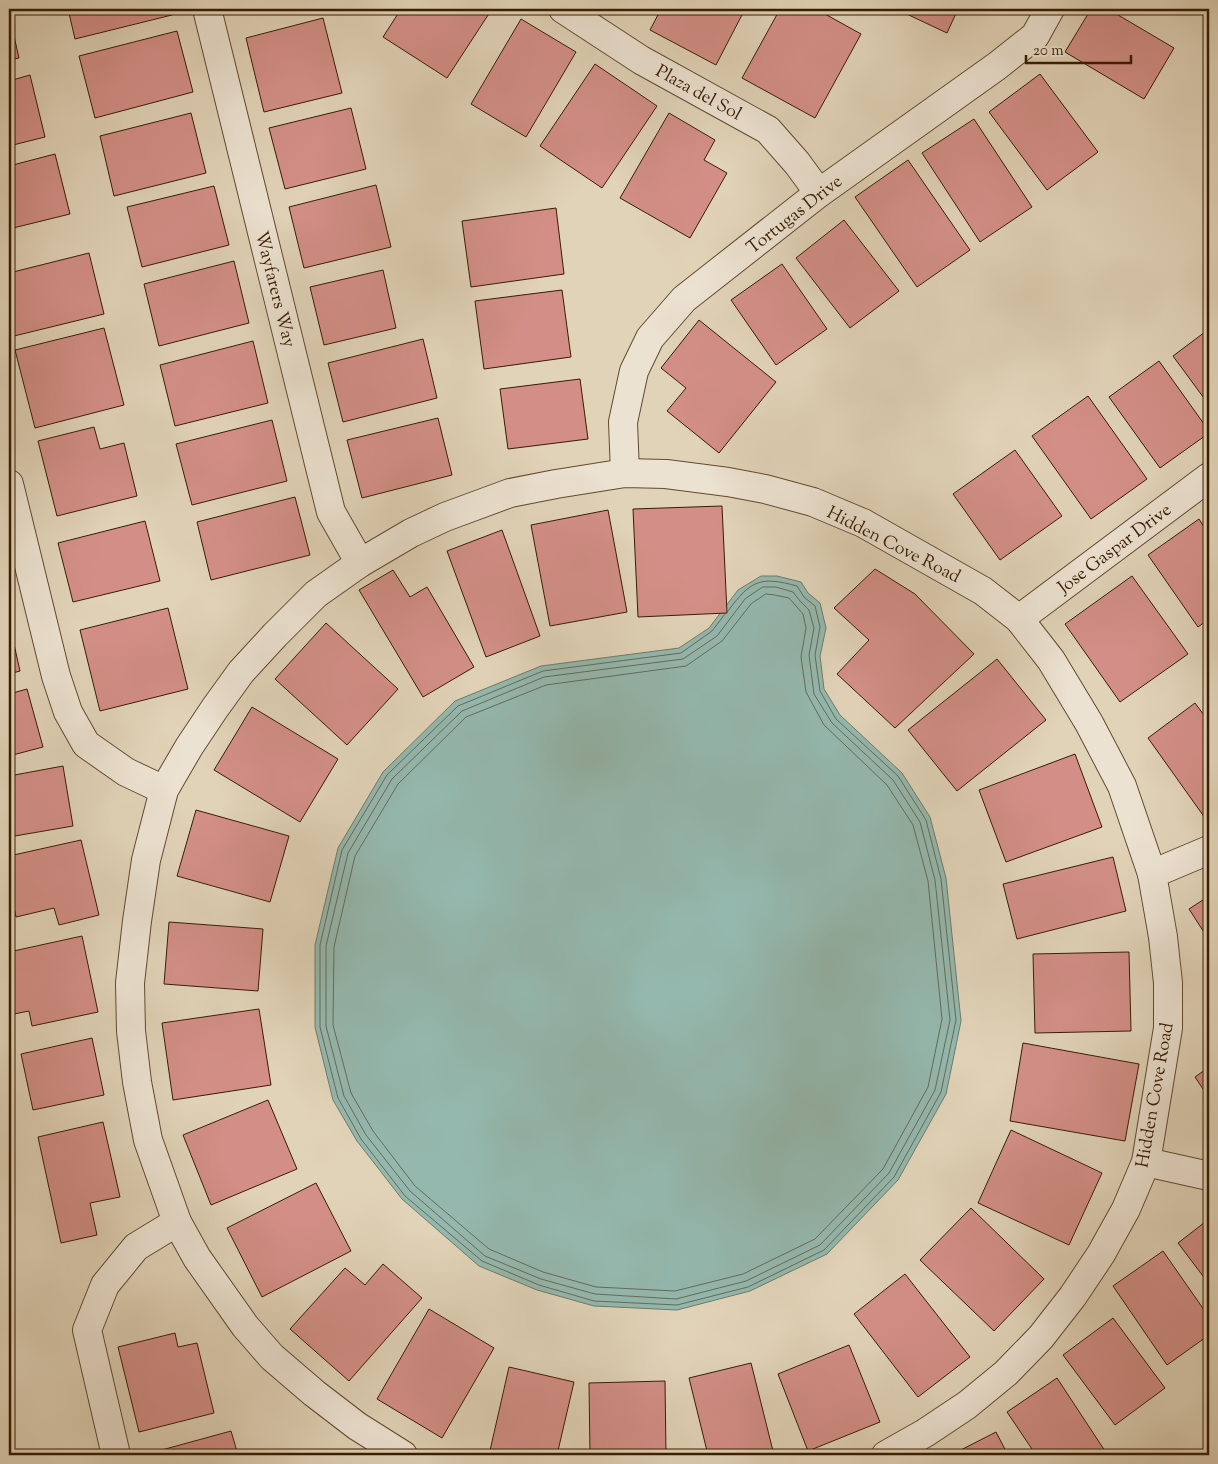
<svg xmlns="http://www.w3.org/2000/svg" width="1218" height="1464" viewBox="0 0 1218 1464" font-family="'Sorts Mill Goudy',serif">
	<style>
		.water { fill: #94b8ae; stroke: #6f7a69 }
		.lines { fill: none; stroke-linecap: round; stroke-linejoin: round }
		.shore { stroke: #666a58; stroke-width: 1 }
		.building { fill: #d38f87; stroke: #381c01 }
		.minor-casing { stroke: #624a2f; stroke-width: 30 }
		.minor { stroke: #ece2d1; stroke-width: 28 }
		.labels { text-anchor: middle; stroke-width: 4; stroke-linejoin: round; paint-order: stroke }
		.street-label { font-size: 18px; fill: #381c01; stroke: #ece2d1 }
	</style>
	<rect width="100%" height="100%" fill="#e1d3b8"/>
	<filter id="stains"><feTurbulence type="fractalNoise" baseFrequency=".004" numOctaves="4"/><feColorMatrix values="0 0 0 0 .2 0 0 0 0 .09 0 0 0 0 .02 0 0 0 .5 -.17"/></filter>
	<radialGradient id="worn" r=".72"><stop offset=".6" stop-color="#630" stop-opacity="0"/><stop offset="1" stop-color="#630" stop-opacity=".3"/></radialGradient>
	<path class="water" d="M 761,576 L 777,576 L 801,582 L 808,593 L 820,603 L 826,628 L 820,656 L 824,689 L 840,715 L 902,773 L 930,817 L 946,878 L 961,1021 L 946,1094 L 898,1180 L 827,1254 L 750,1291 L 677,1310 L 594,1306 L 537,1290 L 479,1266 L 402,1199 L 357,1141 L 333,1100 L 315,1027 L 315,945 L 338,848 L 383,772 L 455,701 L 541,666 L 679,648 L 709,628 L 738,590 Z"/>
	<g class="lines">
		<g class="shore">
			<path d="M 763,587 L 776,587 L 793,592 L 800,601 L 809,610 L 814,628 L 809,655 L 814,694 L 832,723 L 893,780 L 920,822 L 935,880 L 950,1020 L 935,1090 L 889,1173 L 820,1245 L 746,1281 L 676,1299 L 595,1294 L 541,1279 L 485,1256 L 410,1191 L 366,1135 L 344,1096 L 326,1026 L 326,946 L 348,853 L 392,779 L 462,711 L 544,677 L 683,659 L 717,636 L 745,599 Z"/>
			<path d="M 766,594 L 775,595 L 789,598 L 803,614 L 806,628 L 801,657 L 806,692 L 824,725 L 887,785 L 913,825 L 928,881 L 942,1019 L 928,1087 L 883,1169 L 815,1239 L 743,1274 L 675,1291 L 596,1287 L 543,1272 L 489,1249 L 415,1186 L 373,1131 L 351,1093 L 333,1025 L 334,947 L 355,856 L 398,784 L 466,717 L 546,685 L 686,666 L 722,641 L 751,604 Z"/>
			<path d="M 725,614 L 712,631 L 681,653 L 543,671 L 458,706 L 387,775 L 342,850 L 320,945 L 320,1027 L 338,1098 L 361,1139 L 405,1196 L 482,1261 L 539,1285 L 594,1301 L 677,1305 L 748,1287 L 824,1250 L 894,1177 L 941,1092 L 956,1020 L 941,879 L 926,820 L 898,776 L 836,719 L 820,691 L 815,655 L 820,627 L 815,606 L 804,597 L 797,586 C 760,576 751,580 728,611"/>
		</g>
	</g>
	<g class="building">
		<path d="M 68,9 L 171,9 L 172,15 L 75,39 Z"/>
		<path d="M 401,9 L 492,9 L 447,78 L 383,37 Z"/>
		<path d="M 661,9 L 740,9 L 744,11 L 716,65 L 650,30 Z"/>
		<path d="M 780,9 L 816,9 L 861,34 L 815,118 L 742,78 Z"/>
		<path d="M 896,9 L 958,9 L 947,33 Z"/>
		<path d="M 1091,9 L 1108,9 L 1174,48 L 1144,99 L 1065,52 Z"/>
		<path d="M 9,14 L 19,58 L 9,60 Z"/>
		<path d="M 323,18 L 342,93 L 264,112 L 246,38 Z"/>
		<path d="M 521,19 L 576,52 L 526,137 L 471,104 Z"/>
		<path d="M 177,31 L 193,92 L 95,118 L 79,56 Z"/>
		<path d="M 595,64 L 657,106 L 602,188 L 540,146 Z"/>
		<path d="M 1040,74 L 1098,152 L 1047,190 L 989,112 Z"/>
		<path d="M 30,75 L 45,137 L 9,146 L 9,81 Z"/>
		<path d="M 351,108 L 366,169 L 285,189 L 269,128 Z"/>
		<path d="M 191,113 L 206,173 L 114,196 L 100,136 Z"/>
		<path d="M 669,113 L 715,140 L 704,160 L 727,173 L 690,238 L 620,198 Z"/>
		<path d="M 974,119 L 1032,207 L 980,242 L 922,153 Z"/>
		<path d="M 55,154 L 70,214 L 9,229 L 9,166 Z"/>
		<path d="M 908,160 L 970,250 L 917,287 L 855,197 Z"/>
		<path d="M 376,185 L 391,247 L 304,268 L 289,207 Z"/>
		<path d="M 214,186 L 229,245 L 142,267 L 127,207 Z"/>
		<path d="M 556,208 L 564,274 L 471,287 L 462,221 Z"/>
		<path d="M 844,220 L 899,291 L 850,328 L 796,258 Z"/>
		<path d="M 89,253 L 104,314 L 10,337 L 9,273 Z"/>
		<path d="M 234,261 L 249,323 L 159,346 L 144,284 Z"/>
		<path d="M 782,264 L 827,329 L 776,365 L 731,300 Z"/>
		<path d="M 383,270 L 396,328 L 324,345 L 310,287 Z"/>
		<path d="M 562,290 L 571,357 L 484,369 L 475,301 Z"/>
		<path d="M 699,320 L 776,382 L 719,453 L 667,411 L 686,388 L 661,368 Z"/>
		<path d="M 104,328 L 124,405 L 35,428 L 15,350 Z"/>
		<path d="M 1209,329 L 1209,405 L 1173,356 Z"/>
		<path d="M 423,339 L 437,398 L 343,422 L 328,363 Z"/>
		<path d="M 253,341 L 268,403 L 175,426 L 160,365 Z"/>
		<path d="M 1159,361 L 1209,431 L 1209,433 L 1160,468 L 1109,397 Z"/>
		<path d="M 580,379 L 588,439 L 508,449 L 500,389 Z"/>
		<path d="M 1088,396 L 1147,479 L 1091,519 L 1032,436 Z"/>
		<path d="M 438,418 L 452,475 L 362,498 L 347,440 Z"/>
		<path d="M 272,420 L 287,481 L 192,505 L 176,444 Z"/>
		<path d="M 94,427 L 100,449 L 124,443 L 137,496 L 57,516 L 38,441 Z"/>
		<path d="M 1015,450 L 1062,516 L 1000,560 L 953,494 Z"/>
		<path d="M 295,497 L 310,555 L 211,580 L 197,522 Z"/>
		<path d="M 722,506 L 727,613 L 638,617 L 633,509 Z"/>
		<path d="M 608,510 L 627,612 L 550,626 L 531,525 Z"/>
		<path d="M 1199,519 L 1209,535 L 1209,619 L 1198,627 L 1148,555 Z"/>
		<path d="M 145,521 L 160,581 L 73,602 L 58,543 Z"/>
		<path d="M 502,530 L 540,636 L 486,657 L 447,551 Z"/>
		<path d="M 875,569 L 915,594 L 974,654 L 895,728 L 837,674 L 869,640 L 834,608 Z"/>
		<path d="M 393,570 L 410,597 L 427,587 L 474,667 L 423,697 L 359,590 Z"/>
		<path d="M 1132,576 L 1188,654 L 1120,702 L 1065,624 Z"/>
		<path d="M 168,608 L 188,689 L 100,711 L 80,630 Z"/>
		<path d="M 9,622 L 20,671 L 9,674 Z"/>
		<path d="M 326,623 L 398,689 L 347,745 L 275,679 Z"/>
		<path d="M 997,659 L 1046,720 L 957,791 L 908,730 Z"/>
		<path d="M 27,689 L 43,747 L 9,756 L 9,694 Z"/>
		<path d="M 1195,703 L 1209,722 L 1209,815 L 1205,818 L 1148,738 Z"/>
		<path d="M 252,707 L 338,759 L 300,822 L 214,770 Z"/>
		<path d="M 1075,754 L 1102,827 L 1006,862 L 979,790 Z"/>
		<path d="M 63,766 L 73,826 L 9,837 L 9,776 Z"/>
		<path d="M 196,810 L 289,836 L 270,902 L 177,876 Z"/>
		<path d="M 81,840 L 99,915 L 59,925 L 54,908 L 16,917 L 9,883 L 9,856 Z"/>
		<path d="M 1113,857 L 1126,911 L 1017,939 L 1003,884 Z"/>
		<path d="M 1209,896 L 1209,940 L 1189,909 Z"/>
		<path d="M 169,922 L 263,929 L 258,991 L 164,984 Z"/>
		<path d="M 82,936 L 98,1012 L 32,1026 L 29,1011 L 9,1015 L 9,952 Z"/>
		<path d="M 1129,952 L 1131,1031 L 1035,1033 L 1033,954 Z"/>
		<path d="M 259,1009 L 271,1085 L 173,1100 L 162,1023 Z"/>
		<path d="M 92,1038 L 104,1095 L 33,1110 L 21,1054 Z"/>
		<path d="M 1023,1043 L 1139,1064 L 1125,1141 L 1010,1121 Z"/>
		<path d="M 1209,1067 L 1209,1098 L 1195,1077 Z"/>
		<path d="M 268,1100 L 297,1169 L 211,1205 L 183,1135 Z"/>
		<path d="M 103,1122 L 120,1197 L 90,1203 L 97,1235 L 61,1243 L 38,1137 Z"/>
		<path d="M 1011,1130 L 1102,1173 L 1069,1245 L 978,1203 Z"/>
		<path d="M 316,1183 L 351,1251 L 262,1297 L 227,1228 Z"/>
		<path d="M 971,1208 L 1044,1279 L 994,1331 L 920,1260 Z"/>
		<path d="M 1209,1219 L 1209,1284 L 1178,1243 Z"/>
		<path d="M 1163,1251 L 1209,1317 L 1209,1335 L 1167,1365 L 1113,1286 Z"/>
		<path d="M 383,1264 L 422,1298 L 349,1381 L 290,1329 L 345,1268 L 365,1285 Z"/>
		<path d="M 905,1274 L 970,1357 L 918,1397 L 854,1314 Z"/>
		<path d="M 429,1309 L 494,1348 L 442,1438 L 377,1399 Z"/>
		<path d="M 1113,1318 L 1165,1388 L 1115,1425 L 1063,1355 Z"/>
		<path d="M 175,1333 L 178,1347 L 197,1343 L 214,1413 L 139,1432 L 118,1347 Z"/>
		<path d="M 849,1345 L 880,1422 L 808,1451 L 778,1374 Z"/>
		<path d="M 751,1363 L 774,1455 L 708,1455 L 689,1378 Z"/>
		<path d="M 509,1367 L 574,1382 L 557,1455 L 489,1455 Z"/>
		<path d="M 1057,1378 L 1105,1451 L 1098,1455 L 1036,1455 L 1007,1412 Z"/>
		<path d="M 665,1381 L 666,1455 L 590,1455 L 589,1383 Z"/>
		<path d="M 231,1431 L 238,1455 L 147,1455 L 147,1454 Z"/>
		<path d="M 996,1432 L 1008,1455 L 951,1455 Z"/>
	</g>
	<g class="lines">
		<defs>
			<g id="minor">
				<path d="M 207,9 L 331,512 L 360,563"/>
				<path d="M 563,9 L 641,60 L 768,130 L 797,163 L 819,193"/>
				<path d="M 625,473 L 623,422 L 634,371 L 650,338 L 684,299 L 819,193 L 997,66 L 1035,36 L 1050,9"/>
				<path d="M 9,484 L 56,676 L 68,712 L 86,744 L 126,772 L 164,790"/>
				<path d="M 1019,619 L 1209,477"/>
				<path d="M 1152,874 L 1209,850"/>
				<path d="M 1146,1162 L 1209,1176"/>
				<path d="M 116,1455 L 87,1330 L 105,1285 L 136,1247 L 177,1222"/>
				<path d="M 403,1455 L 357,1426 L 314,1393 L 272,1357 L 245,1326 L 197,1258 L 177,1222 L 148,1140 L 137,1082 L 131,1031 L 130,983 L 137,921 L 146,860 L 164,790 L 189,747 L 215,708 L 241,672 L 275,635 L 316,594 L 360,563 L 411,533 L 445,517 L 510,493 L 556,484 L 625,473 L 666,474 L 728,482 L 765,489 L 813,502 L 863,523 L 983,591 L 1019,619 L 1051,660 L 1089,723 L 1122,786 L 1152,874 L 1163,937 L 1168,983 L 1168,1028 L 1146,1162 L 1126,1209 L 1101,1254 L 1073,1296 L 1041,1337 L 1006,1373 L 967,1405 L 925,1433 L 886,1455"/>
			</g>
		</defs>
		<use href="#minor" class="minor-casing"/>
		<use href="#minor" class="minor"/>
	</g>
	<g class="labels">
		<g class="street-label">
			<text transform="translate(699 92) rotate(29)" y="6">Plaza del Sol</text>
			<text transform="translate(794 214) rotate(-38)" y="6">Tortugas Drive</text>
			<text transform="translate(276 289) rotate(76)" y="6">Wayfarers Way</text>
			<text transform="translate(894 544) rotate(27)" y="6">Hidden Cove Road</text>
			<text transform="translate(1114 548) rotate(-37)" y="6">Jose Gaspar Drive</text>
			<text transform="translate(1154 1095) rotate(-80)" y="6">Hidden Cove Road</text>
		</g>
	</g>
	<rect width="1218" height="1464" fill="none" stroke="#e1d3b8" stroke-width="30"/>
	<rect x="10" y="10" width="1198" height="1444" fill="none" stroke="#381c01" stroke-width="2.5"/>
	<rect x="15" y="15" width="1188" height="1434" fill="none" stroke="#381c01"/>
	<path d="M1026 55v8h105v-8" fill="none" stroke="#381c01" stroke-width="2.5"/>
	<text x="1033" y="55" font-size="15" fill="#381c01" stroke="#ece2d1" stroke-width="4" paint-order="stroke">20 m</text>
	<rect width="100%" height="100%" filter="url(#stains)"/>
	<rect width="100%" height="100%" fill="url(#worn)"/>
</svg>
